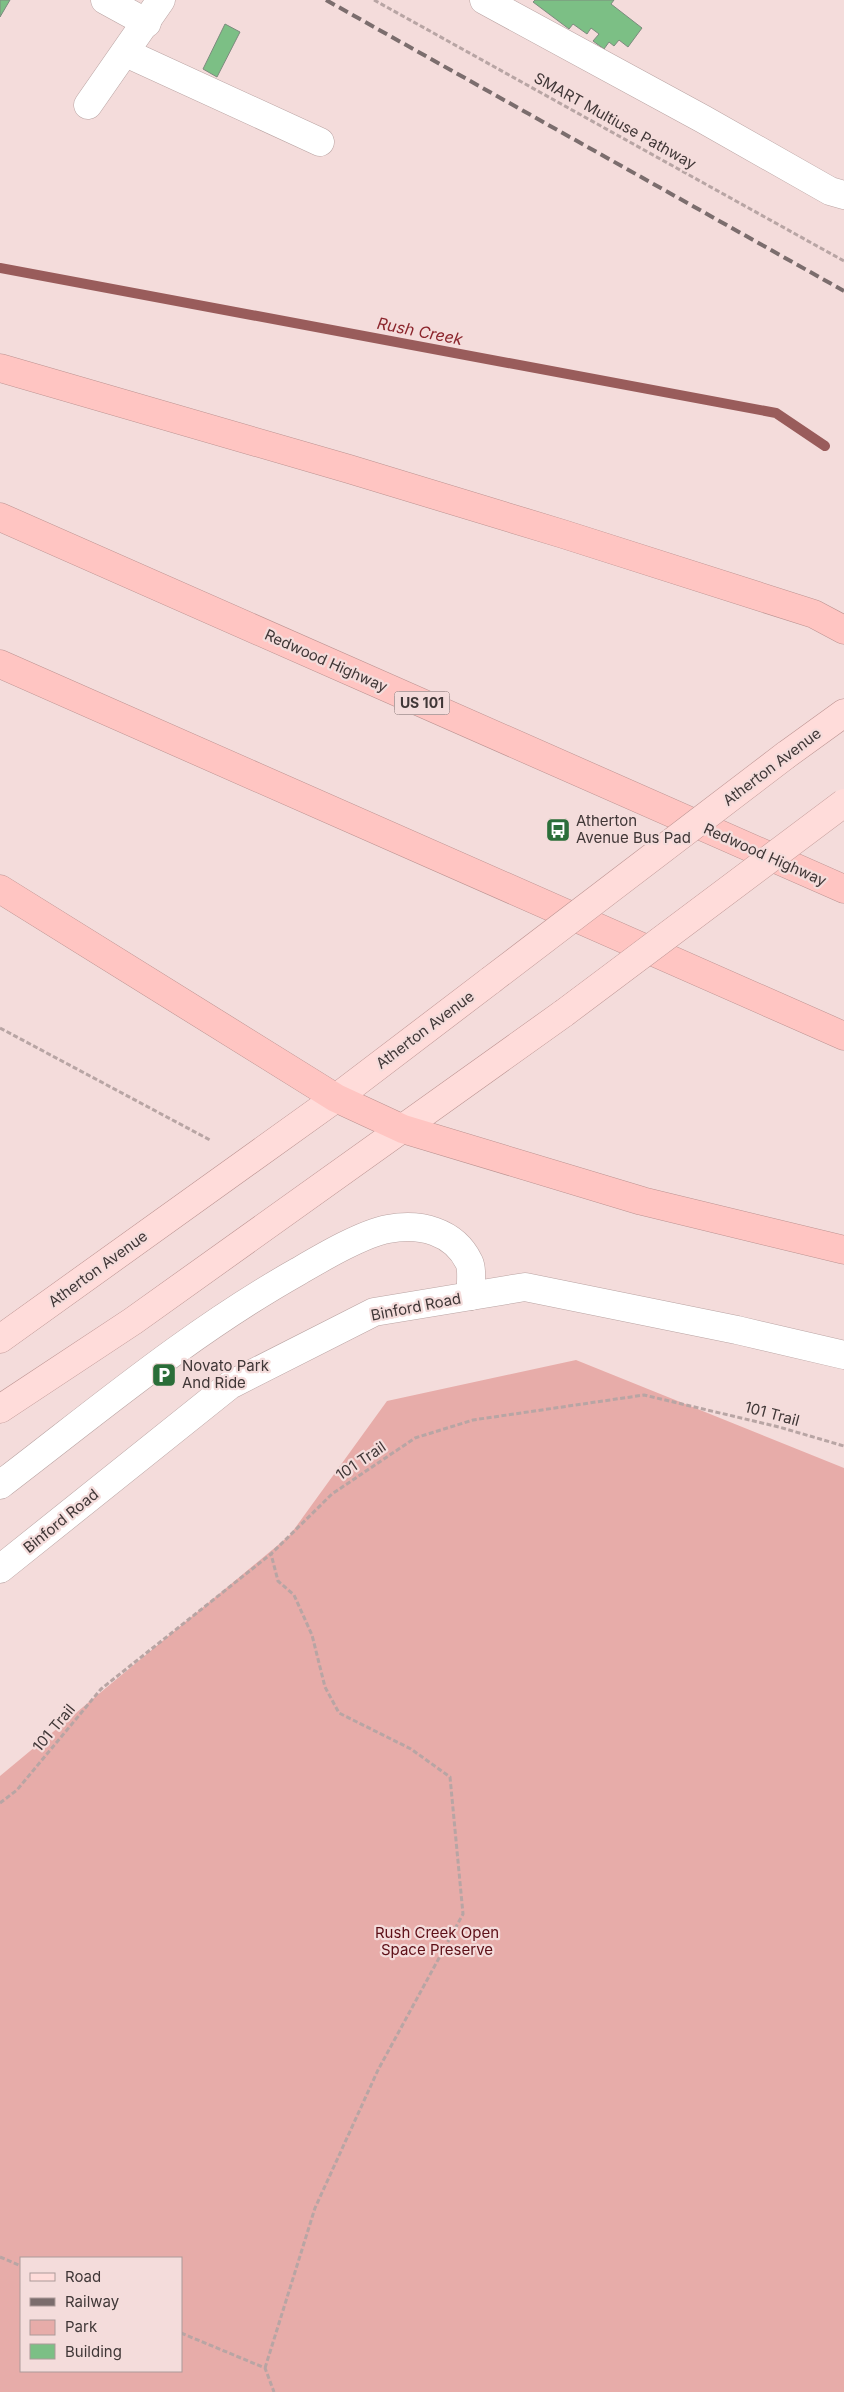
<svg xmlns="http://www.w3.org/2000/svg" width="844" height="2392" viewBox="0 0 844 2392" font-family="Inter,sans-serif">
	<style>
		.green { fill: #e7aca9; fill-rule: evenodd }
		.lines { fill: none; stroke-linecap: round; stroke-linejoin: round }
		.stream { stroke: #995c5b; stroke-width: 10 }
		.building { fill: #7cbf85; stroke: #7c8b7e }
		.minor-casing { stroke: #b9a3a2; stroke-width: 29 }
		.major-casing { stroke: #bc9391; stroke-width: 29 }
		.highway-casing { stroke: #bc9391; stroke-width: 29 }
		.path { stroke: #b8a5a4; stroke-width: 3; stroke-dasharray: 5 2.5; stroke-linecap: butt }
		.minor { stroke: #fff; stroke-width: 28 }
		.major { stroke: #ffdcda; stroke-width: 28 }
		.highway { stroke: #ffc5c2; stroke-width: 28 }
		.rail { stroke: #7b6d6d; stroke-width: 4; stroke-dasharray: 10 5; stroke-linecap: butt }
		.major-bridge-casing { stroke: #bc9391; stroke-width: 29; stroke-linecap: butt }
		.major-bridge { stroke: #ffdcda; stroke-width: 28 }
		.labels { text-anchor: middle; stroke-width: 4.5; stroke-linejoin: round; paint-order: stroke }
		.shield { fill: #f4dcdb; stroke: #766868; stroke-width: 1 }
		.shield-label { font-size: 14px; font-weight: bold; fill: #403737 }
		.street-label { font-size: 15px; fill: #403737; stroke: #f4dcdb }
		.poi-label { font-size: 15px; fill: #403737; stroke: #f4dcdb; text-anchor: start }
		.park-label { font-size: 15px; fill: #5d0f17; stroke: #f4dcdb }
		.water-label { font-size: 16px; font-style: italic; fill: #8c262d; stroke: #f4dcdb }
	</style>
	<rect width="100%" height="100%" fill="#f4dcdb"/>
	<path class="green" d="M 576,1360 L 844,1468 L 844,2392 L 0,2392 L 0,1776 L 290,1535 L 387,1401 ZM 21,2258 L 181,2258 L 181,2371 L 21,2371 Z"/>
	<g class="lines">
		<path class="stream" d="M 0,268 L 776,413 L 825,446"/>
	</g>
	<g class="building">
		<path d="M 0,0 L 10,0 L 0,17 Z"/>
		<path d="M 535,0 L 614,0 L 611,4 L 642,28 L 628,47 L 619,40 L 614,46 L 609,42 L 604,49 L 593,41 L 599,34 L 591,28 L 587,34 L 573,24 L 569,29 L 533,2 Z"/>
		<path d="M 225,24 L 240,32 L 217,77 L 203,69 Z"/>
	</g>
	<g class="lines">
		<defs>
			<g id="minor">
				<path d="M 105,0 L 147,23"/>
				<path d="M 484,0 L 703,119 L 830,191 L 844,195"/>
				<path d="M 126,53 L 320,142"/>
				<path d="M 88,105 L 161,0"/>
				<path d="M 0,1485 C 97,1411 192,1331 299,1271 C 323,1257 362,1234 388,1229 C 420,1223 454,1231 469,1262 C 473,1270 470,1287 471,1296"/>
				<path d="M 0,1569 L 230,1385 L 374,1312 L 525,1287 L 737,1330 L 844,1355"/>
			</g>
			<g id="major">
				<path d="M 786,755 L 844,713"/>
				<path d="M 0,1339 L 336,1098 L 491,980"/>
				<path d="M 0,1409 L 133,1321 L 564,1013"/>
			</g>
			<g id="highway">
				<path d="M 0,368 L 349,469 L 563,534 L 814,614 L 844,630"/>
				<path d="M 0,517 L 844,889"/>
				<path d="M 0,664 L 844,1036"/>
				<path d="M 0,889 L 336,1098 L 403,1129 L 642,1201 L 844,1250"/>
			</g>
		</defs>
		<use href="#minor" class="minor-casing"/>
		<use href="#major" class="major-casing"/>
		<use href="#highway" class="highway-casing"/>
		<g class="path">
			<path d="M 374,0 L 844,261"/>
			<path d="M 0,1028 L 210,1140"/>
			<path d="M 0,1803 L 17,1790 L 101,1689 L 271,1554 L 332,1494 L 415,1438 L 473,1420 L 644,1395 L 779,1427 L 844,1446"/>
			<path d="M 0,2257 L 21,2266"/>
			<path d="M 181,2333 L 265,2368 L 274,2392"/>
			<path d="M 265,2368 L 315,2208 L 378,2070 L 463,1914 L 450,1777 L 411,1749 L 339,1713 L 325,1687 L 312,1635 L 294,1595 L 278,1581 L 271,1554"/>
		</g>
		<use href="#minor" class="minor"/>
		<use href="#major" class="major"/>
		<use href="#highway" class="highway"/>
		<path class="rail" d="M 326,0 L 844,291"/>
		<defs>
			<g id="major-bridge">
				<path d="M 491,980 L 786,755"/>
				<path d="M 564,1013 L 844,803"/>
			</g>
		</defs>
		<use href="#major-bridge" class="major-bridge-casing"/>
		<use href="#major-bridge" class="major-bridge"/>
	</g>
	<defs>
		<symbol id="bus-square" viewBox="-11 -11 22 22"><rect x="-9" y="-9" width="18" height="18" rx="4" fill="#2b6e39" stroke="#f4dcdb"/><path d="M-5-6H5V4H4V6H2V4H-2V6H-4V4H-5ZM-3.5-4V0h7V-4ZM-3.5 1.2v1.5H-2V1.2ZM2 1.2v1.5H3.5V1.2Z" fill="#fff"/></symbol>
		<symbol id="parking-square" viewBox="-11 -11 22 22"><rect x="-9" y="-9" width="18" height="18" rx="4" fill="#2b6e39" stroke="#f4dcdb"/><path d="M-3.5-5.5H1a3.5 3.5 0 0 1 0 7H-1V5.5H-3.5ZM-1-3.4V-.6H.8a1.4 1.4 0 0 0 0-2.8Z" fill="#fff"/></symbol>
	</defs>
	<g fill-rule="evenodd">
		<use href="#bus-square" x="544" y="816" width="28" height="28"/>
		<use href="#parking-square" x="150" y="1361" width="28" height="28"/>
	</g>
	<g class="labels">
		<rect class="shield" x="394.5" y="691.5" width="55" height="23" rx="4"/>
		<g class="shield-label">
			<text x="422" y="708">US 101</text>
		</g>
		<g class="street-label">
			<text transform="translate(615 121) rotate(29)" y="5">SMART Multiuse Pathway</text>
			<text transform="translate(326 661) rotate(24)" y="5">Redwood Highway</text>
			<text transform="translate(772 767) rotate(-37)" y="5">Atherton Avenue</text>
			<text transform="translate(765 855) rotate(24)" y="5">Redwood Highway</text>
			<text transform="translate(425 1030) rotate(-37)" y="5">Atherton Avenue</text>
			<text transform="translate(98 1269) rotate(-36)" y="5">Atherton Avenue</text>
			<text transform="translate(416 1307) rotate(-11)" y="5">Binford Road</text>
			<text transform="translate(772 1414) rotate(15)" y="5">101 Trail</text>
			<text transform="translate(361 1461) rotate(-34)" y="5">101 Trail</text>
			<text transform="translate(61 1521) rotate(-39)" y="5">Binford Road</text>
			<text transform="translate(54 1728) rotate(-50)" y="5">101 Trail</text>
		</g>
		<g class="poi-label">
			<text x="576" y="826">Atherton<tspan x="576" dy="17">Avenue Bus Pad</tspan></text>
			<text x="182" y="1371">Novato Park<tspan x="182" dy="17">And Ride</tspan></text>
		</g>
		<g class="park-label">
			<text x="437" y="1938">Rush Creek Open<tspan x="437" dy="17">Space Preserve</tspan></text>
		</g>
		<g class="water-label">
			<text transform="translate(420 331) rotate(11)" y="6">Rush Creek</text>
		</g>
	</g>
	<rect x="20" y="2257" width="162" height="115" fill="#f4dcdb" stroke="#ac9a99"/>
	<rect x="30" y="2273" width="25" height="8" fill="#ffdcda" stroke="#ac9a99"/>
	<text x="65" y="2282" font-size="15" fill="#403737">Road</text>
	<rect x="30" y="2298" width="25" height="8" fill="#7b6d6d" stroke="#ac9a99"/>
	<text x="65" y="2307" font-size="15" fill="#403737">Railway</text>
	<rect x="30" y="2320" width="25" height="15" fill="#e7aca9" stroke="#ac9a99"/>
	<text x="65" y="2332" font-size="15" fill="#403737">Park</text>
	<rect x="30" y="2344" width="25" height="15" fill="#7cbf85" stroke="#ac9a99"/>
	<text x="65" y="2357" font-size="15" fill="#403737">Building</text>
</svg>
